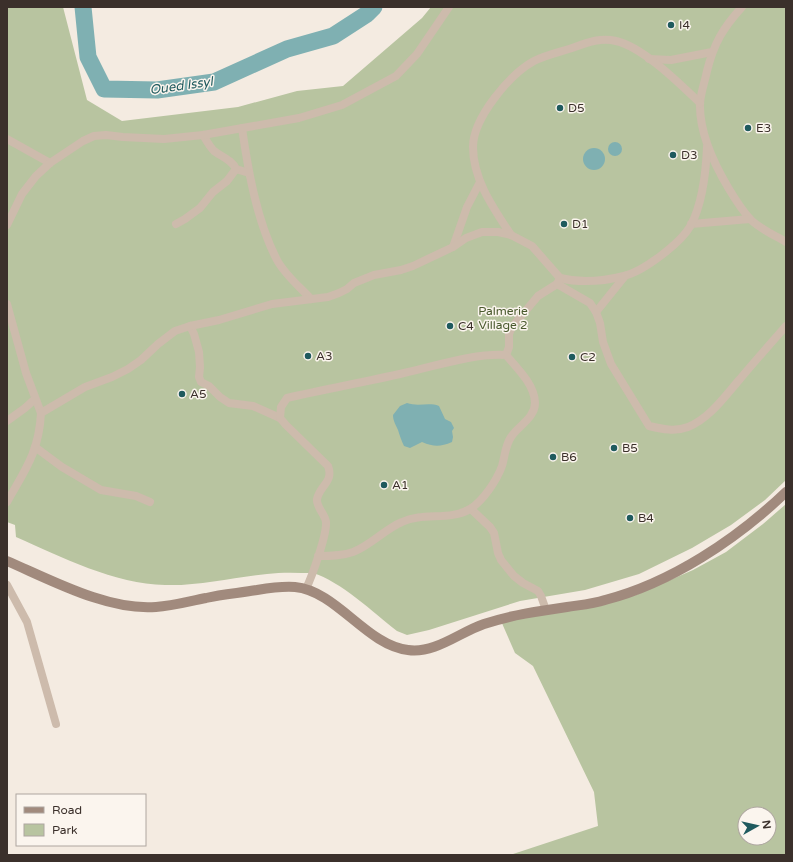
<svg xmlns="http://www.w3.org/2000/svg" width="793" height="862" viewBox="0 0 793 862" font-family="'Varela Round',sans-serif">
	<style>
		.green { fill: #b8c4a0; fill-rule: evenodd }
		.water { fill: #7fb0b2 }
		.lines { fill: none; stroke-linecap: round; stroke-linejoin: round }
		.river { stroke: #7fb0b2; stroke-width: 17 }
		.street { stroke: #cdbbac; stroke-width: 8 }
		.secondary { stroke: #a18a7d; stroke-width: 10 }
		.poi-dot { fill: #1f5a5e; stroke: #fbf5ee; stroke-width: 1.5 }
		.labels { text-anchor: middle; stroke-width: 3; stroke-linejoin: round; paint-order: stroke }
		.poi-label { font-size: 12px; fill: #3b302b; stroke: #fbf5ee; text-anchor: start }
		.park-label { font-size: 12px; fill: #4a5a2e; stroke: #fbf5ee }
		.water-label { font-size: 13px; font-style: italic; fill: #1f5a5e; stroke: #fbf5ee }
	</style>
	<rect width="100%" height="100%" fill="#f4ebe1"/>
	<g class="green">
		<path d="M 7,7 L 63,7 L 87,100 L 122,121 L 238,107 L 297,91 L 343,86 L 422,18 L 431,7 L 786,7 L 786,480 L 765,500 L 731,525 L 692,548 L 639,574 L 585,590 L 520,601 L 429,630 L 407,635 L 397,631 C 374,613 340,581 313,573 C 298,573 282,572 267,574 C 233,577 200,586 165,585 C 115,584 61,557 16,537 L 15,525 L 7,522 Z"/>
		<path d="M 786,504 L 786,855 L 510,855 L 598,826 L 594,792 L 533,666 L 515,653 L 501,621 L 636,595 L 693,570 L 726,552 L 763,524 ZM 745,814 L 769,814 L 769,838 L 745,838 Z"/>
	</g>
	<g class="water">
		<circle cx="615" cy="149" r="7"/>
		<circle cx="594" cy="159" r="11"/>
		<path d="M 407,403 C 418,407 429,402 439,406 L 445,419 L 451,422 L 454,428 L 452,431 L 453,437 L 452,442 C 440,447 434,447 422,442 L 410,448 L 404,446 C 401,440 400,436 398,430 C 396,425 393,421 393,415 L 400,406 Z"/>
	</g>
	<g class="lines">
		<path class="river" d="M 83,7 L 88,57 L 104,89 L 157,90 L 214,82 L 287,49 L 333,36 L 367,14 L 374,7"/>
		<g class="street">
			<path d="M 742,7 C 723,28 714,43 707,71 C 705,81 701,92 700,103 C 699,133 714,164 729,189 C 735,199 742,210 750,219 C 760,229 774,235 786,242"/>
			<path d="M 649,59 L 671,60 L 712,52"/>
			<path d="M 242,128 C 248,170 257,222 277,260 C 285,275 300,287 311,299"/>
			<path d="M 203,135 C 206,140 210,147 214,151 C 222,157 232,160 236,169 L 249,173"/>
			<path d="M 7,139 L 50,163"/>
			<path d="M 176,224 L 185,219 L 200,208 L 213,192 L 227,181 L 236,169"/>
			<path d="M 691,224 L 750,219"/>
			<path d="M 7,225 L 22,194 L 36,176 L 50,163 L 83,141 L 94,136 L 106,135 L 123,137 L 164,139 L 203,135 L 299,118 L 342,105 L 396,76 L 417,54 L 449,7"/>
			<path d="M 511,235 C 494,209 473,180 473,147 C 473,118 510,74 534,61 C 545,55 560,52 572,48 C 586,43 600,37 616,41 C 643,47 680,84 700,103"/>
			<path d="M 453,247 L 467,207 L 480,182"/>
			<path d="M 560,278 C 580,283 604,281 624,276 C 644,271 681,243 691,225 C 702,204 706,171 707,147"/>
			<path d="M 7,304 L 26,373 L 41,413"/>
			<path d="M 596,312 L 625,276"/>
			<path d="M 190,326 L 194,334 L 199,352 L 200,367 L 199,377 L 201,382 L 209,386 L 220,397 L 229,403 L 253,406 L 280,418"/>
			<path d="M 506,355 L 509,347 L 509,334 L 512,327 L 538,296 L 557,284"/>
			<path d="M 7,421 L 25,408 L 35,399"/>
			<path d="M 35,447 L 62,467 L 101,490 L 136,496 L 150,502"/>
			<path d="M 7,502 C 25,470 39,452 41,413 L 85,387 L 112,377 L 128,369 L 141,360 L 158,344 L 175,331 L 190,326 L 219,320 L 272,304 L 328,297 L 339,293 L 347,289 L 354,283 L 374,275 L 401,270 L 413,266 L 453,247 L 466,238 L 482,232 L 498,232 L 511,235 L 532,246 L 560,278 L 557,284 L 590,303 L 596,312 L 600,323 L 603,342 L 611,364 L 649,426 C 662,429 675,432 688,427 C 710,418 725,396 740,379 C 755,361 771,343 786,326"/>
			<path d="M 471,509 L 490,527 L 494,533 L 498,553 L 501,560 L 514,576 L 523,583 L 538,591 L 541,596 L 546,610"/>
			<path d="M 7,585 L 27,622 L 56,724"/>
			<path d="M 306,589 C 312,576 327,535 326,522 C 325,514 316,507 317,499 C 320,485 334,482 328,466 L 286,425 L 280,418 L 281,407 L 287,398 C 326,389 365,382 404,373 C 436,366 474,353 506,355 C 517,368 535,385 535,403 C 535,418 518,426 511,437 C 505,446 505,456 502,466 C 497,480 483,501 470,509 C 450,521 423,512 402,522 C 385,529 371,545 353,552 C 342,556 330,556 318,556"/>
		</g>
		<path class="secondary" d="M 7,561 C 51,580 108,611 156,607 C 173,606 190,601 206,598 C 223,594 240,593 257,590 C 269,588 282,586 295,587 C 337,591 366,645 408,650 C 435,654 460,632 484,624 C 511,615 539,611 567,607 C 580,605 593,604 605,600 C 671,583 737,539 786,492"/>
	</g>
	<g class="poi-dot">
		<circle cx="671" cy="25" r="4"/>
		<circle cx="560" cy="108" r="4"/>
		<circle cx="748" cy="128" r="4"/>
		<circle cx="673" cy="155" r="4"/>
		<circle cx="564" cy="224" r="4"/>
		<circle cx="450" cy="326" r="4"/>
		<circle cx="308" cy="356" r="4"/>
		<circle cx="572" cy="357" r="4"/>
		<circle cx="182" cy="394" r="4"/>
		<circle cx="614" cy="448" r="4"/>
		<circle cx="553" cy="457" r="4"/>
		<circle cx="384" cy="485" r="4"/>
		<circle cx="630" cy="518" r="4"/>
	</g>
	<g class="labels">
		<g class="poi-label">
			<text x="679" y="29">I4</text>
			<text x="568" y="112">D5</text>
			<text x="756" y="132">E3</text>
			<text x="681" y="159">D3</text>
			<text x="572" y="228">D1</text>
			<text x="458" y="330">C4</text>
			<text x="316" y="360">A3</text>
			<text x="580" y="361">C2</text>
			<text x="190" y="398">A5</text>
			<text x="622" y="452">B5</text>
			<text x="561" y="461">B6</text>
			<text x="392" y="489">A1</text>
			<text x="638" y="522">B4</text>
		</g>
		<g class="park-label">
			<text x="503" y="315">Palmerie<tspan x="503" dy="14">Village 2</tspan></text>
		</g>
		<g class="water-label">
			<text transform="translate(181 85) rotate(-8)" y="5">Oued Issyl</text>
		</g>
	</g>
	<rect width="793" height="862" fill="none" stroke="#3b302b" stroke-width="16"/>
	<rect x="16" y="794" width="130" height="52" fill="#fbf5ee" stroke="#aea6a0"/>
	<rect x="24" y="807" width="20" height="6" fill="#a18a7d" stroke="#aea6a0"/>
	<text x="52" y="814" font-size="12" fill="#3b302b">Road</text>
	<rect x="24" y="824" width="20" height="12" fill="#b8c4a0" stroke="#aea6a0"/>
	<text x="52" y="834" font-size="12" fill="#3b302b">Park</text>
	<g transform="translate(757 826) rotate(82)"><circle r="19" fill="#fbf5ee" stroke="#aea6a0"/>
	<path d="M0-3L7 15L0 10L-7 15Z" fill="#1f5a5e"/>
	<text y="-6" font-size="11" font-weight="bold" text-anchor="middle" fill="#3b302b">N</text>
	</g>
</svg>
